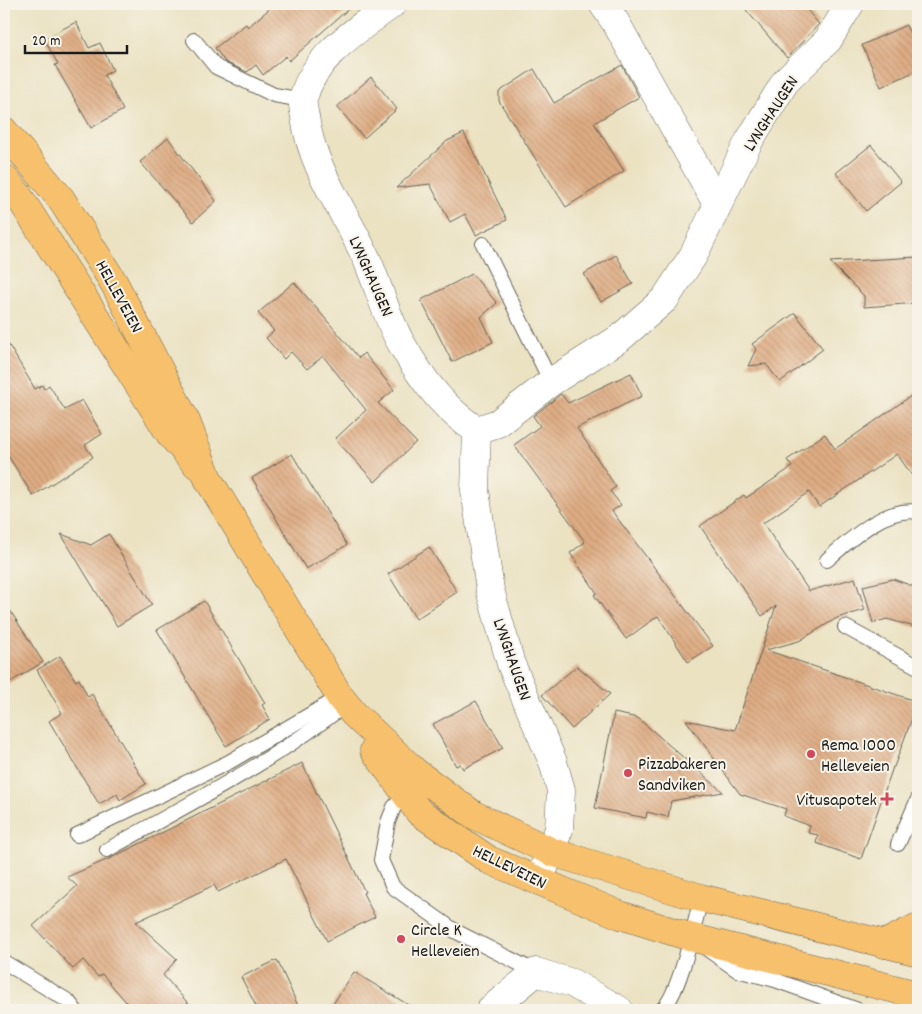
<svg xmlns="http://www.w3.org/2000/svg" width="922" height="1014" viewBox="0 0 922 1014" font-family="Dekko,sans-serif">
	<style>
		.building { fill: url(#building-back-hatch) }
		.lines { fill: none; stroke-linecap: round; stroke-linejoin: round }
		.service-casing { stroke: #646156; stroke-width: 16 }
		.minor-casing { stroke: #646156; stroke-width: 29 }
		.primary-casing { stroke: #646156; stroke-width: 29 }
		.trunk-casing { stroke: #646156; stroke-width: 29 }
		.service { stroke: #fff; stroke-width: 14 }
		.minor { stroke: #fff; stroke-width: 28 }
		.primary { stroke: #f7c06c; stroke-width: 28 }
		.trunk { stroke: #f7c06c; stroke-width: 28 }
		.poi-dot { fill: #d1495b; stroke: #f7f3e8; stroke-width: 2 }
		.labels { text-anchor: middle; stroke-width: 4; stroke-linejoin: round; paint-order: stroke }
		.street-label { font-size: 18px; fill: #1c1c1c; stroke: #f7f3e8 }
		.poi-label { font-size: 18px; fill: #1c1c1c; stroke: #f7f3e8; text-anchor: start }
	</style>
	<defs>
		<pattern id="building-back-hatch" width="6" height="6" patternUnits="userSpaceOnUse" patternTransform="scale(1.25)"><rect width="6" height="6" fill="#deac83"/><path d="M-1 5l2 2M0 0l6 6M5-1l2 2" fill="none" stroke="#be9371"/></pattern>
	</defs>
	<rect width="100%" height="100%" fill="#f7f3e8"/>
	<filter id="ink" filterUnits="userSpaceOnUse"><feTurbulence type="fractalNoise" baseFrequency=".02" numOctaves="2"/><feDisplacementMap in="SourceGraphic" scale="10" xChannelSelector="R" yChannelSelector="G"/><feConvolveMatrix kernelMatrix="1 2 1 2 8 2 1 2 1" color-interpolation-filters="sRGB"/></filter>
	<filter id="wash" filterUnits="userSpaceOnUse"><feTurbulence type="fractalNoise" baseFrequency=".0096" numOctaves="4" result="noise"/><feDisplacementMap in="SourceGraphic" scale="20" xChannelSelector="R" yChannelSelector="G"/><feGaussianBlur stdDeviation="1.12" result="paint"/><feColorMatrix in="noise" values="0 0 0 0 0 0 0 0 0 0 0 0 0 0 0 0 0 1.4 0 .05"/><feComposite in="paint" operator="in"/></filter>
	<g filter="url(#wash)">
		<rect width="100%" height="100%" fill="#ebe2c2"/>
		<g id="blocks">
			<g class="building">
				<path d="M 275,4 L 354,4 L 289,61 L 286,56 L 263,75 L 256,65 L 247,72 L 225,62 L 215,48 L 246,24 L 248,27 Z"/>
				<path d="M 741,4 L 802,4 L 819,24 L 787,58 Z"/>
				<path d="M 76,22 L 89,48 L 100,43 L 113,70 L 104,75 L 123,110 L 91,128 L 55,65 L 58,64 L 44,39 Z"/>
				<path d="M 906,25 L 918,50 L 918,70 L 881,87 L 862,45 Z"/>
				<path d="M 622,65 L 639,97 L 594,123 L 624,171 L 566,207 L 499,101 L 499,92 L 534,69 L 554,103 Z"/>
				<path d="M 371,77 L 397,109 L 364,138 L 337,107 Z"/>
				<path d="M 464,133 L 507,220 L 476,235 L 465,214 L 450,222 L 430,184 L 396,188 L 447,141 Z"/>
				<path d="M 168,138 L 216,201 L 193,222 L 140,162 Z"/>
				<path d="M 871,145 L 901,182 L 866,211 L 836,173 Z"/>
				<path d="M 616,255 L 633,284 L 601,302 L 584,274 Z"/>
				<path d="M 918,257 L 918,303 L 864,307 L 864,296 L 830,262 Z"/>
				<path d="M 472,274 L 497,303 L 481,317 L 493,342 L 452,362 L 421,300 Z"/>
				<path d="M 294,282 L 359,358 L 364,353 L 394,390 L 378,403 L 416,442 L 375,482 L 335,439 L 366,410 L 323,356 L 307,369 L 291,352 L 284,359 L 266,338 L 274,331 L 258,313 Z"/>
				<path d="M 795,313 L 823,349 L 780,382 L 766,364 L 748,366 L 756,349 L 752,344 Z"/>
				<path d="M 4,337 L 35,389 L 42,385 L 44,389 L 49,385 L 65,410 L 82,400 L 102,434 L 85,445 L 93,457 L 33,496 L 4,449 Z"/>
				<path d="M 631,373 L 642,396 L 577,428 L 616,487 L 610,491 L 621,505 L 612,511 L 713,646 L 688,662 L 658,616 L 626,639 L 594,595 L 597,593 L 570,553 L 585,542 L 514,445 L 540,426 L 533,416 L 561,394 L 568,403 Z"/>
				<path d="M 918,391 L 918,484 L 897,454 L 819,507 L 809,492 L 763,523 L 809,591 L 855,578 L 865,610 L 837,618 L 799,641 L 766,650 L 918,702 L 894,767 L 893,767 L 861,859 L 816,843 L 818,835 L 808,833 L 810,826 L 784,816 L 786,809 L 740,794 L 686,720 L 735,730 L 776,606 L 762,616 L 700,526 L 744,495 L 746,498 L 792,467 L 787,460 L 825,434 L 835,449 Z"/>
				<path d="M 292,454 L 347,545 L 306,569 L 252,478 Z"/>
				<path d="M 61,534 L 91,545 L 109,534 L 152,605 L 117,626 Z"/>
				<path d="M 429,547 L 457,592 L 416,619 L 388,574 Z"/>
				<path d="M 893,579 L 918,588 L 918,628 L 887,619 L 873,623 L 863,586 Z"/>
				<path d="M 4,601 L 43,662 L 4,686 Z"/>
				<path d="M 204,601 L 265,703 L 262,705 L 270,719 L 226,746 L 157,630 Z"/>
				<path d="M 60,656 L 76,681 L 79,679 L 88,697 L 92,694 L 146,784 L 120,800 L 117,794 L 99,804 L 49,721 L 62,713 L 37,670 Z"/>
				<path d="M 577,666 L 610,694 L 572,729 L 542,695 Z"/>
				<path d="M 476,701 L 503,748 L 463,769 L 460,764 L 456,766 L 433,724 Z"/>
				<path d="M 614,713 L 638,718 L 723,792 L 671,801 L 668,817 L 647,812 L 646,818 L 595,808 Z"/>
				<path d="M 302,763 L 365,892 L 363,893 L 375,917 L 327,941 L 286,859 L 218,892 L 214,885 L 136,922 L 177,959 L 163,975 L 194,1010 L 133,1010 L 102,974 L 98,977 L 83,960 L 73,969 L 33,926 L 77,886 L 67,877 L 111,858 Z"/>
				<path d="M 277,960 L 300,1010 L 258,1010 L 241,977 Z"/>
				<path d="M 354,972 L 417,1010 L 329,1010 Z"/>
			</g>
		</g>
	</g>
	<g filter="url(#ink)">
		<use href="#blocks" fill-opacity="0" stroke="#646156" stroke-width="1"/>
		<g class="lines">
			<defs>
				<g id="service">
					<path d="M 194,40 L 216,67 L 274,95 L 303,100"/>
					<path d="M 483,244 L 551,382"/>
					<path d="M 827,560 C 850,540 885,506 918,512"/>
					<path d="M 845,627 L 918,667"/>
					<path d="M 406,794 L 394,807 L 388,822 L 381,860 L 393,887 L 455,931 L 536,972"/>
					<path d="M 77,835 L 229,762 L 340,697"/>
					<path d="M 898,844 L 918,799"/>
					<path d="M 107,850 C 188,804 273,762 346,704"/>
					<path d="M 707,949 L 737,970 L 775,980 L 858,1010"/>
					<path d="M 4,962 L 68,1001 L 75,1010"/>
					<path d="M 661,1010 C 679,998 695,922 701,898"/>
				</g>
				<g id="minor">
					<path d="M 392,4 C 359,29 314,55 303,99 C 302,104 304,111 305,117 C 312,170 347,214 368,262 C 379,288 387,318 401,343 C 419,375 445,411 477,430 L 498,423 L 551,382 L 620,338 L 665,299 L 693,256 L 749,141 L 785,82 L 828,40 L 850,4"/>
					<path d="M 603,4 L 616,23 L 717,204"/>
					<path d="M 477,430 L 475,490 L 490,590 L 511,664 L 553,762 L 561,790 L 559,829 L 539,881"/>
					<path d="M 490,1010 L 536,972 L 572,983 L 619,1010"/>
				</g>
				<g id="primary">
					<path d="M 4,131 L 61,199 L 114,283 L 186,421 L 208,479 L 340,697 L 354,714 L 415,772 L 474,815 L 552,852 L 701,898 L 918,952"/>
					<path d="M 4,178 L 18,195 L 170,434 L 196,464"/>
					<path d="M 374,750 L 419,812 L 489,860 L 620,915 L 690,937 L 918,995"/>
				</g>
				<path id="trunk" d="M 884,944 L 918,927"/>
			</defs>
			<use href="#service" class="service-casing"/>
			<use href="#minor" class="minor-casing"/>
			<use href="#primary" class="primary-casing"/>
			<use href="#trunk" class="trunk-casing"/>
			<use href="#service" class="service"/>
			<use href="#minor" class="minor"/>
			<use href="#primary" class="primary"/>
			<use href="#trunk" class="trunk"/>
		</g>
	</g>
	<g class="poi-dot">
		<circle cx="811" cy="754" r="5"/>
		<circle cx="628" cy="773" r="5"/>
		<path d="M884.5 791.5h5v5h5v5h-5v5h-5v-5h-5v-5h5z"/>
		<circle cx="401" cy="939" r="5"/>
	</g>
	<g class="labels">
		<g class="street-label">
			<text transform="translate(770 113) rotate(-57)" y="6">LYNGHAUGEN</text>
			<text transform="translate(372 276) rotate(66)" y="6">LYNGHAUGEN</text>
			<text transform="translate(120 296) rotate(61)" y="6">HELLEVEIEN</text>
			<text transform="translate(513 659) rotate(71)" y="6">LYNGHAUGEN</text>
			<text transform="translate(510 866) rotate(26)" y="6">HELLEVEIEN</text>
		</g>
		<g class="poi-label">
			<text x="821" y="750">Rema 1000<tspan x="821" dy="21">Helleveien</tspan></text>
			<text x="638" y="769">Pizzabakeren<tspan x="638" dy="21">Sandviken</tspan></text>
			<text x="877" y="805" text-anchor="end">Vitusapotek</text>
			<text x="411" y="935">Circle K<tspan x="411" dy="21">Helleveien</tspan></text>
		</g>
	</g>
	<rect width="922" height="1014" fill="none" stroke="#f7f3e8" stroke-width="20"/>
	<path d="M25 45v8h102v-8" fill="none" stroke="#1c1c1c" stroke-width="2.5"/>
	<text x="32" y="45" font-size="15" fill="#1c1c1c" stroke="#f7f3e8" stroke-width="4" paint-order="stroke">20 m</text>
</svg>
